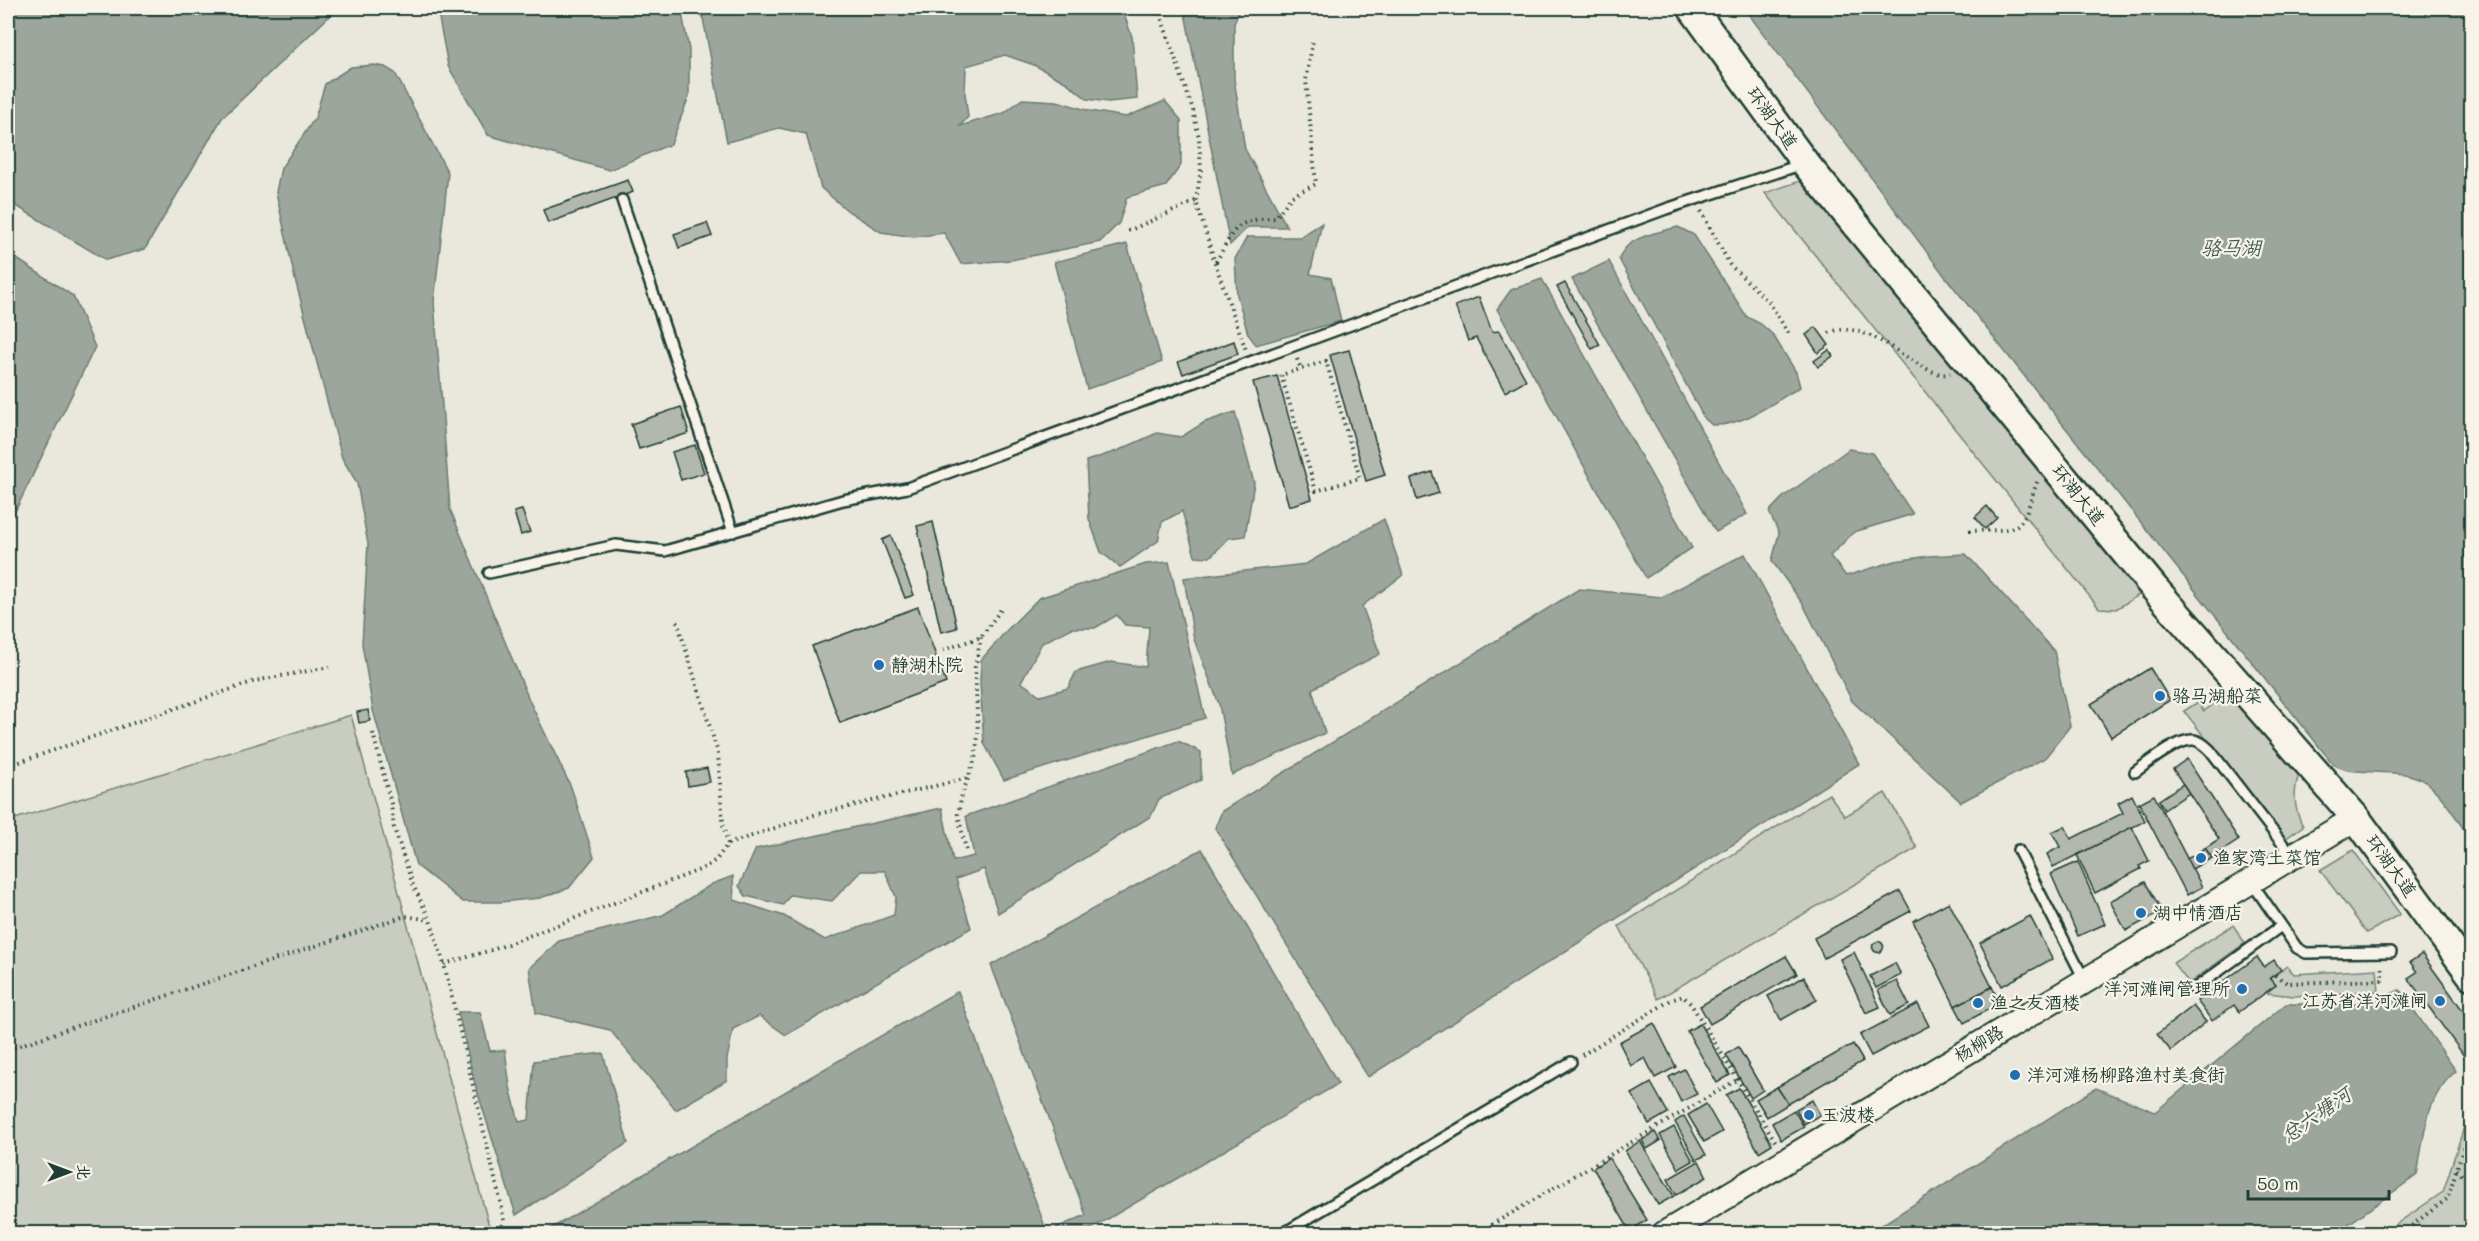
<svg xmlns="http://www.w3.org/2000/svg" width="2479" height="1241" viewBox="0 0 2479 1241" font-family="Mali,'LXGW WenKai TC',sans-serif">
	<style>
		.green { fill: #c8ccc1; stroke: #74847a; stroke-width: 1.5 }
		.water { fill: #9ca69c; stroke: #6a7c72; stroke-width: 1.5; fill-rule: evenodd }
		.building { fill: #b2b8ae; stroke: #1f3d34; stroke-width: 1.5 }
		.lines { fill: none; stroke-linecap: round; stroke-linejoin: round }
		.service-casing { stroke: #1f3d34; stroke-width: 14 }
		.tertiary-casing { stroke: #1f3d34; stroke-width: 28 }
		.secondary-casing { stroke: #1f3d34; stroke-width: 32 }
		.path { stroke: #1f3d34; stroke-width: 4; stroke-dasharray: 1.5 4.5; stroke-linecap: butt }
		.service { stroke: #f7f3e8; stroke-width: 9 }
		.tertiary { stroke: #f7f3e8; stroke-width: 24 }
		.secondary { stroke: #f7f3e8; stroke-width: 27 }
		.poi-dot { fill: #1f6fb2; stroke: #f7f3e8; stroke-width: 2 }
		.labels { text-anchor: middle; stroke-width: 4.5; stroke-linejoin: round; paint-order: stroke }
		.street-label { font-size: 18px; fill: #1f3d34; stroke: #f7f3e8 }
		.poi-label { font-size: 18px; fill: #1f3d34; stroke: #f7f3e8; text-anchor: start }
		.water-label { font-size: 20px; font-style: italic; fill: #445c53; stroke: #f7f3e8 }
	</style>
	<rect width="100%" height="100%" fill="#eae8dd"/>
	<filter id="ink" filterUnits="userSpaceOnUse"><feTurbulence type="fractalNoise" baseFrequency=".0167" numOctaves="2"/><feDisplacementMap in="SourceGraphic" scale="12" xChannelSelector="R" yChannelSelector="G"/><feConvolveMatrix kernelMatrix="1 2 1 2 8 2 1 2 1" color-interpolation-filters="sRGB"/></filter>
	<g filter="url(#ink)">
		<g class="green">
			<path d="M 1806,179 L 2144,592 L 2116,609 L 2099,608 L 1765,193 Z"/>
			<path d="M 2229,693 L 2300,771 C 2293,791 2293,808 2303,826 L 2285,839 L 2184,711 L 2198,702 L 2204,711 Z"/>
			<path d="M 351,715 L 491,1233 L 8,1233 L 8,821 Z"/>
			<path d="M 1885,793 L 1917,848 L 1658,999 L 1619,926 L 1829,794 L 1845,816 Z"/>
			<path d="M 2353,850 L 2400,914 L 2367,933 L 2320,870 Z"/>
			<path d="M 2233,925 L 2245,943 L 2189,983 L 2173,963 Z"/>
			<path d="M 2287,966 L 2294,974 L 2377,969 L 2379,991 L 2294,996 L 2266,993 L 2276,985 L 2270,978 Z"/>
			<path d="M 2465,1124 L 2471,1133 L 2471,1233 L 2383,1233 L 2443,1192 Z"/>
		</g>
		<g class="water">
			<path d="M 8,8 L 338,8 L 222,118 L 145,249 L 106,260 L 8,201 Z"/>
			<path d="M 437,8 L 681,8 L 689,50 L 689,96 L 671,144 L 609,170 L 488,135 L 448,66 Z"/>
			<path d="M 701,8 L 1122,8 L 1132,37 L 1137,99 L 1108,102 L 1087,99 L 1067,83 L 1034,65 L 1005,55 L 966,66 L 965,93 L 968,117 L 960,126 L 1004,113 L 1022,99 L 1057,101 L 1090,111 L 1126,117 L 1165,101 L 1181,120 L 1181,165 L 1166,186 L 1127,197 L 1119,223 L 1100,242 L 1011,260 L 961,264 L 944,233 L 914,237 L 881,232 L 848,211 L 821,188 L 806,134 L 779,128 L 727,142 Z"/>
			<path d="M 1184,8 L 1240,8 L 1234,24 L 1234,79 L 1245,149 L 1287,227 L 1248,227 L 1230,245 Z"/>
			<path d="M 1744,8 L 2471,8 L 2471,840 C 2459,823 2440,788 2420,779 C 2406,772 2389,773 2374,772 C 2359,771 2345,772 2333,764 L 1944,275 Z"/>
			<path d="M 374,65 L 385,67 L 395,73 L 448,173 L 434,302 L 450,509 L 530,702 L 571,787 L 594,857 L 569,888 L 540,898 L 501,902 L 463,902 L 416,865 L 373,710 L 362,644 L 368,544 L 357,483 L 342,458 L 295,279 L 276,192 L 281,168 L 315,118 L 325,84 L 351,67 Z"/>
			<path d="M 1322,223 L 1310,274 L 1331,278 L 1341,321 L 1256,345 L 1248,334 L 1237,295 L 1235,259 L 1247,237 L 1300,237 Z"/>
			<path d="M 1678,227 L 1694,235 L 1747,317 L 1761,324 L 1773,335 L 1796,372 L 1800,387 C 1774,402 1742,427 1712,425 L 1704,418 L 1619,259 C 1626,236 1657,233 1678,227 Z"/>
			<path d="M 1127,244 L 1162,362 L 1087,389 L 1054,262 Z"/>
			<path d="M 8,253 L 73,296 L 95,347 L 8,526 Z"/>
			<path d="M 1609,261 L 1747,514 L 1716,532 L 1572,279 Z"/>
			<path d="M 1542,279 L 1692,548 L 1646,578 L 1497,309 L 1511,290 Z"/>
			<path d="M 1235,412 L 1254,483 L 1245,536 L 1229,538 L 1210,557 L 1195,556 L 1182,511 L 1162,522 L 1158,541 L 1120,567 L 1101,552 L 1089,519 L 1086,461 L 1117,451 L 1157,433 L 1181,437 L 1205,422 Z"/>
			<path d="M 1849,449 L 1872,453 L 1913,514 L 1854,532 L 1830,556 L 1846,576 L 1895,561 L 1929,556 L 1966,554 L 2054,651 L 2070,726 L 2045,758 L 1961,802 L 1852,701 L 1803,604 L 1772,561 L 1779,533 L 1769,512 L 1782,498 Z"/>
			<path d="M 1384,519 L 1403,575 L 1362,606 L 1380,654 L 1312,689 L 1325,733 L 1232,775 L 1219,704 L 1194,639 L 1184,578 L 1306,564 Z"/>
			<path d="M 1745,554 L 1859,764 L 1368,1077 L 1215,828 L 1222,811 L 1579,589 L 1662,597 Z"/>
			<path d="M 1169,562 L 1205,718 L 1004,780 L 984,743 L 980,683 L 981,660 L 1007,630 L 1039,598 L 1146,564 ZM 1117,615 L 1125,625 L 1149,627 L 1146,667 L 1111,662 L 1076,672 L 1068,688 L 1041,696 L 1021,682 L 1042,643 L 1072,628 L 1095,628 Z"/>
			<path d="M 1178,741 L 1201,752 L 1201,780 L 1159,799 L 1151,816 L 998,913 L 984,869 L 956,879 L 971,928 L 786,1035 L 759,1016 L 733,1029 L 727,1059 L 727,1080 L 676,1110 L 610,1030 L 536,1013 L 529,968 L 559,941 L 663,915 L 712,884 L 733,876 L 734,900 L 784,916 L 825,940 L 894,915 L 896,897 L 885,871 L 861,871 L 832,901 L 790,895 L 783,905 L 746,896 L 739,886 L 756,849 L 942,808 L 953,861 L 974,856 L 966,816 Z"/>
			<path d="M 1202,849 L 1338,1084 L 1084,1233 L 543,1233 L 958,991 L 1047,1232 L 1086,1215 L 991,965 Z"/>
			<path d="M 2400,990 L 2456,1071 C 2425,1096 2424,1138 2417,1175 L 2336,1233 L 1869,1233 L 2096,1088 L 2155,1112 L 2286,1004 L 2367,1004 Z"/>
			<path d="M 458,1012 L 480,1012 L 490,1051 L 505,1050 L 510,1087 L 519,1122 L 529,1120 L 534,1061 L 603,1053 L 628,1143 L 516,1215 L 475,1084 Z"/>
		</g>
		<g class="building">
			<path d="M 628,180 L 633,192 L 548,223 L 543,210 Z"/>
			<path d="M 707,223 L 712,236 L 679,248 L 674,234 Z"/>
			<path d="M 1565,283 L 1600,345 L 1592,349 L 1557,287 Z"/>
			<path d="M 1479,297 L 1492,332 L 1499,331 L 1526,380 L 1505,392 L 1476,338 L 1468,341 L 1455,306 Z"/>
			<path d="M 1816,327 L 1829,345 L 1818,353 L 1806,335 Z"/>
			<path d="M 1234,341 L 1238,354 L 1183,374 L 1178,362 Z"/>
			<path d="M 1349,350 L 1385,475 L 1366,481 L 1330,355 Z"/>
			<path d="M 1829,350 L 1833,356 L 1818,367 L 1814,361 Z"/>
			<path d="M 1277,376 L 1312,499 L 1289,506 L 1253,382 Z"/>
			<path d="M 681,407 L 689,433 L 639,449 L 631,424 Z"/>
			<path d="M 695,445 L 704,473 L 681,480 L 672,452 Z"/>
			<path d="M 1432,472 L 1439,493 L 1417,500 L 1411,479 Z"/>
			<path d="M 1987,506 L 1997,518 L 1985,529 L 1975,517 Z"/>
			<path d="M 522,510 L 530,532 L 521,535 L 514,512 Z"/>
			<path d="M 933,522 L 957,628 L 941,632 L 917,526 Z"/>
			<path d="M 891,536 L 914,595 L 905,598 L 882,540 Z"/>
			<path d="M 918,607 L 946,683 L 840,723 L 812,646 Z"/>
			<path d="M 2150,668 L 2170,700 L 2111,737 L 2091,704 Z"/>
			<path d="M 368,710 L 370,721 L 359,723 L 357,712 Z"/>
			<path d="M 2187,759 L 2239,840 L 2212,858 L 2205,848 L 2219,839 L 2173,769 Z"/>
			<path d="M 707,768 L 710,782 L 688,786 L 686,772 Z"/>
			<path d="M 2183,784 L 2189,793 L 2164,810 L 2159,800 Z"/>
			<path d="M 2132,795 L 2145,821 L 2053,867 L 2047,854 L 2060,847 L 2052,832 L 2065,826 L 2071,839 L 2123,813 L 2118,803 Z"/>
			<path d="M 2154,795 L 2202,887 L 2187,895 L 2139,803 Z"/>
			<path d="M 2132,827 L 2149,861 L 2139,866 L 2141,869 L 2095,893 L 2077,855 Z"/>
			<path d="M 2205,848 L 2212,858 L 2192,869 L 2187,859 Z"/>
			<path d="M 2078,862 L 2105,924 L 2078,936 L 2051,874 Z"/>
			<path d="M 2145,882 L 2162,911 L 2126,931 L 2110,901 Z"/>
			<path d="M 1900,891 L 1911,911 L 1824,958 L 1814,938 Z"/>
			<path d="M 1949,902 L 1992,987 L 1955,1006 L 1913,921 Z"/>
			<path d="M 2030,916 L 2052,959 L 2002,986 L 1980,943 Z"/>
			<circle cx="1878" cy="947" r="5.5"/>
			<path d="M 1854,952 L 1880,1007 L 1866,1013 L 1840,959 Z"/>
			<path d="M 2422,954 L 2472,1023 L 2472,1067 L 2408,978 L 2417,972 L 2410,962 Z"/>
			<path d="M 1786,956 L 1797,974 L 1710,1024 L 1700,1006 Z"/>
			<path d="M 2257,957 L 2264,967 L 2274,960 L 2281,970 L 2270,978 L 2276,985 L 2239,1012 L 2234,1005 L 2212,1021 L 2197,1001 Z"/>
			<path d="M 1895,963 L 1901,975 L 1876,988 L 1870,976 Z"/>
			<path d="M 1804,977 L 1817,1000 L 1781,1020 L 1768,996 Z"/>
			<path d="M 1897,981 L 1909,1005 L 1890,1015 L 1878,990 Z"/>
			<path d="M 1992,987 L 2000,1003 L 1964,1023 L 1955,1006 Z"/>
			<path d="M 1918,1004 L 1929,1026 L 1871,1056 L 1860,1035 Z"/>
			<path d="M 2193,1006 L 2206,1022 L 2171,1051 L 2157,1034 Z"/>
			<path d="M 1654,1023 L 1676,1067 L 1655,1078 L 1645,1058 L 1631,1066 L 1619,1042 Z"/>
			<path d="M 1700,1024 L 1730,1075 L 1717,1083 L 1687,1031 Z"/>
			<path d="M 1853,1044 L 1863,1061 L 1788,1104 L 1777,1087 Z"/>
			<path d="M 1738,1047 L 1763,1090 L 1751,1098 L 1726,1055 Z"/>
			<path d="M 1684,1069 L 1697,1094 L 1681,1102 L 1669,1077 Z"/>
			<path d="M 1651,1083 L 1668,1113 L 1649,1124 L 1632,1094 Z"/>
			<path d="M 1777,1087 L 1788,1104 L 1767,1117 L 1756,1099 Z"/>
			<path d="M 1739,1088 L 1772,1144 L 1759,1152 L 1726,1095 Z"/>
			<path d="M 1812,1100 L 1820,1115 L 1804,1124 L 1796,1109 Z"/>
			<path d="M 1706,1104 L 1722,1132 L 1704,1142 L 1688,1115 Z"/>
			<path d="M 1794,1110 L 1804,1127 L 1781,1140 L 1772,1123 Z"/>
			<path d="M 1684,1116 L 1706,1155 L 1696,1160 L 1675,1122 Z"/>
			<path d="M 1674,1127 L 1693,1161 L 1679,1169 L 1660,1135 Z"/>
			<path d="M 1655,1132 L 1660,1141 L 1647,1149 L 1642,1140 Z"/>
			<path d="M 1640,1141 L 1674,1196 L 1658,1205 L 1625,1151 Z"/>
			<path d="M 1609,1158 L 1647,1220 L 1630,1231 L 1593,1168 Z"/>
			<path d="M 1699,1161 L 1707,1177 L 1676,1195 L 1668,1179 Z"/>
		</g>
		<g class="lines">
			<defs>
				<g id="service">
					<path d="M 622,200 L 733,532"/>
					<path d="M 489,573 L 616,545 L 665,551 L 843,500 L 907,488 L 1666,209 L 1803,164"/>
					<path d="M 2135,772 C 2148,763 2178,738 2194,740 C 2201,741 2206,746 2210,750 L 2292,856"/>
					<path d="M 2018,850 L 2084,979"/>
					<path d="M 2252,883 L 2297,948 L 2306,953 L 2391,952"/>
					<path d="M 2194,989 L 2281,926"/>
					<path d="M 1282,1234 L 1571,1062"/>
				</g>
				<path id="tertiary" d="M 1664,1234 L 2356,818"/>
				<path id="secondary" d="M 1692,8 L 1805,163 L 2155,589 L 2356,818 L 2472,976"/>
			</defs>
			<use href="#service" class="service-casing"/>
			<use href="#tertiary" class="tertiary-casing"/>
			<use href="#secondary" class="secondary-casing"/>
			<g class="path">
				<path d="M 1158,8 L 1193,110 L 1199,138 L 1201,169 L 1196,201 L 1215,263 L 1246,350"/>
				<path d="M 1701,211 L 1730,265 L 1769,302 L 1789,334"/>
				<path d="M 1128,231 L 1196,201"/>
				<path d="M 1216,262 C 1234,230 1234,219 1275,218 L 1292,196 L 1316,184 L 1306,80 L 1313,40"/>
				<path d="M 1829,333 C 1869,313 1925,384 1950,373"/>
				<path d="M 1297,359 L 1301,369 L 1326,361 L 1360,478 L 1316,491 L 1281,375 L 1301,369"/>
				<path d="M 1969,531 C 2026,529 2019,534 2038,479"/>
				<path d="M 943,650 L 981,637 L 1002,608"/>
				<path d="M 373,733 L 391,804 L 394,828 L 413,885 L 430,920 L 444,964 L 501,1204 L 504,1221 L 498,1234"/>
				<path d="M 8,766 L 255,681 L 329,667"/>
				<path d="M 728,844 L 814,815 L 968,778"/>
				<path d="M 966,850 L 958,814 L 962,795 L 975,759 L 978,736 L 975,667 L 981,637"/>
				<path d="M 444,964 L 495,949 L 702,869 L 716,860 L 728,844 L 723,824 L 718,753 L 677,621"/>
				<path d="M 2275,975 L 2287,983 L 2382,980 L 2382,965"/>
				<path d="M 8,1049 L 405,916 L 430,920"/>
				<path d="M 1582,1055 L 1671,1000 L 1683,996 L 1691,1004 L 1777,1144"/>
				<path d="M 2457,1169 L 2472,1188"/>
				<path d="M 2407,1229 L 2447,1199 L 2472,1122"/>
				<path d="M 1476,1234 L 1737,1080"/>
			</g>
			<use href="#service" class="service"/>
			<use href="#tertiary" class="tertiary"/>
			<use href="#secondary" class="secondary"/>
		</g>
	</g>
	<g class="poi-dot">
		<circle cx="879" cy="665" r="6"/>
		<circle cx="2160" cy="696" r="6"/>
		<circle cx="2201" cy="858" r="6"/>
		<circle cx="2141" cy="913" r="6"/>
		<circle cx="2242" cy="989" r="6"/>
		<circle cx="2440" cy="1001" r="6"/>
		<circle cx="1978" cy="1003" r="6"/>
		<circle cx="2015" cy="1075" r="6"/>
		<circle cx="1809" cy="1115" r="6"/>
	</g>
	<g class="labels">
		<g class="street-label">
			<text transform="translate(1772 118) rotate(54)" y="6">环湖大道</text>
			<text transform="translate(2078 495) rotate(51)" y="6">环湖大道</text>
			<text transform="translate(2391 866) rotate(54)" y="6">环湖大道</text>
			<text transform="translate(1979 1044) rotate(-31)" y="6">杨柳路</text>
		</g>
		<g class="poi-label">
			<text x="891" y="671">静湖朴院</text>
			<text x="2172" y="702">骆马湖船菜</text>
			<text x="2213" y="864">渔家湾土菜馆</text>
			<text x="2153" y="919">湖中情酒店</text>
			<text x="2230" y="995" text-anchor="end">洋河滩闸管理所</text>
			<text x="2428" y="1007" text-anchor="end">江苏省洋河滩闸</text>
			<text x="1990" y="1009">渔之友酒楼</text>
			<text x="2027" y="1081">洋河滩杨柳路渔村美食街</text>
			<text x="1821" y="1121">玉波楼</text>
		</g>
		<g class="water-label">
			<text x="2231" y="255">骆马湖</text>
			<text transform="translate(2316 1115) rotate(-35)" y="7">总六塘河</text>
		</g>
	</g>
	<rect width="2479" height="1241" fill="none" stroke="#f7f3e8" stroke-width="30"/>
	<rect x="15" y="15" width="2449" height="1211" fill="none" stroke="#1f3d34" stroke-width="2" filter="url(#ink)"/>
	<g transform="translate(69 1172) rotate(90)" stroke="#f7f3e8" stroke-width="4.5" paint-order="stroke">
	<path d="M0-4.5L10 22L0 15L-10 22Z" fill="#1f3d34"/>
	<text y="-9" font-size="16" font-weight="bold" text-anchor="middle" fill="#1f3d34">北</text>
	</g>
	<path d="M2248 1190v9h141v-9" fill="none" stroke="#1f3d34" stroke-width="3"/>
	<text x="2257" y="1190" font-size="18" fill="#1f3d34" stroke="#f7f3e8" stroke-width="4.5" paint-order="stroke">50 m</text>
</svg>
